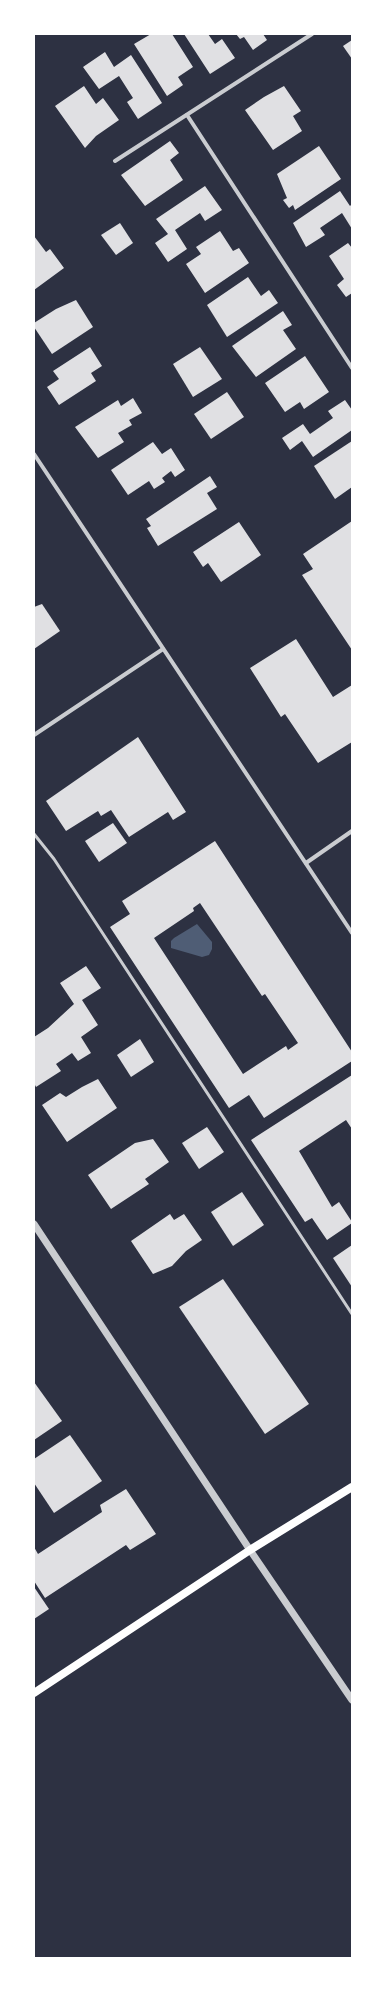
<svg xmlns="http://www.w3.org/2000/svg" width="386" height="1992" viewBox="0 0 386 1992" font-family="'Roboto Condensed',sans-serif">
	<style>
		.water { fill: #4f5d75 }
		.building { fill: #e0e0e3; fill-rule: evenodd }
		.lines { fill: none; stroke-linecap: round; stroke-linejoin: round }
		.service { stroke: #caccd0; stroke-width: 3 }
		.minor { stroke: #caccd0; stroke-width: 4 }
		.tertiary { stroke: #caccd0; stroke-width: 7 }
		.secondary { stroke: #fff; stroke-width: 8 }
	</style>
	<rect width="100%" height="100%" fill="#2d3142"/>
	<path class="water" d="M 197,924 L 212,942 L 212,949 L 209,955 L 202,957 L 171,948 L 171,941 L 174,938 Z"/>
	<g class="building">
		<path d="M 151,34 L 172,34 L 193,67 L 178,77 L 183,85 L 167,96 L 134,44 Z"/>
		<path d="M 184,34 L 208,34 L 215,44 L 222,39 L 235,58 L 210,74 Z"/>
		<path d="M 236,34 L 263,34 L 267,40 L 253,50 L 244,37 L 240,39 Z"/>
		<path d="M 352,40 L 352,59 L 343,46 Z"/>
		<path d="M 105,52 L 114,67 L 131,55 L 162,103 L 138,119 L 127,102 L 133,98 L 119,76 L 99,89 L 83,67 Z"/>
		<path d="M 84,86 L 96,104 L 103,98 L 119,120 L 96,136 L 85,148 L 55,106 Z"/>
		<path d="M 284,86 L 301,111 L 293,116 L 302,131 L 273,150 L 245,110 L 264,97 Z"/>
		<path d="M 170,141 L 179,153 L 170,160 L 183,180 L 145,206 L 121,175 Z"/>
		<path d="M 319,146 L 341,179 L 295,210 L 293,205 L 289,208 L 283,200 L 287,198 L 277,174 Z"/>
		<path d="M 205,186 L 222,210 L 205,221 L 200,213 L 175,230 L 187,249 L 168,262 L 155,243 L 168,234 L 156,219 Z"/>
		<path d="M 340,191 L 350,206 L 352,204 L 352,229 L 342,213 L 320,228 L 325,235 L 306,247 L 293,223 Z"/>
		<path d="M 120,223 L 133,243 L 116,255 L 101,235 Z"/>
		<path d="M 220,231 L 233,251 L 239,248 L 249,263 L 205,293 L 186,264 L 201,254 L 196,247 Z"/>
		<path d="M 34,236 L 46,252 L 50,249 L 64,268 L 34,290 Z"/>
		<path d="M 348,243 L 352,248 L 352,293 L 346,297 L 337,285 L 344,279 L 329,256 Z"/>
		<path d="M 248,277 L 261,296 L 269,290 L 278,303 L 227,337 L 207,305 Z"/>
		<path d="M 76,300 L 93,327 L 52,354 L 34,327 L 34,323 L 56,309 Z"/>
		<path d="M 283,311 L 292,325 L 283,330 L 296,349 L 256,377 L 232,346 Z"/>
		<path d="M 90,347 L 102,366 L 91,373 L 96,381 L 59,405 L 47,387 L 59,379 L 53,371 Z"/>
		<path d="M 200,347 L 222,379 L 193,397 L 173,364 Z"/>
		<path d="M 305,356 L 329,392 L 304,409 L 300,402 L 285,412 L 265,383 Z"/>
		<path d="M 227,392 L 244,417 L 211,439 L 194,414 Z"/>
		<path d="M 133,398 L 142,413 L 129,420 L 132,425 L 118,433 L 124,442 L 98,458 L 75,427 L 118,400 L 121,406 Z"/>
		<path d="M 345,400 L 352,410 L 352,430 L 313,457 L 302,441 L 290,450 L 282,438 L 303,424 L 310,434 L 333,418 L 328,411 Z"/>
		<path d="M 352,441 L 352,487 L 335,499 L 314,466 Z"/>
		<path d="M 153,442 L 162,454 L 171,448 L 185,470 L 175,477 L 171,471 L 162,478 L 165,482 L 154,489 L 149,481 L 128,495 L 111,470 Z"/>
		<path d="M 210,476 L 217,487 L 207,493 L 217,509 L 158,546 L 147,528 L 151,526 L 146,519 Z"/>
		<path d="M 352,521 L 352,650 L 302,575 L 313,569 L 303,554 Z"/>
		<path d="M 239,522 L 261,555 L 221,582 L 208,563 L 203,567 L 193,552 Z"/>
		<path d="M 42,604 L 60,631 L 34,649 L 34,607 Z"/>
		<path d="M 296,639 L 333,697 L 352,685 L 352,742 L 318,763 L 285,714 L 281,717 L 250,668 Z"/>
		<path d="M 138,737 L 186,812 L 173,820 L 168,812 L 129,837 L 111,810 L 101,816 L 98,811 L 66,831 L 46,801 Z"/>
		<path d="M 113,823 L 127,843 L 99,862 L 85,841 Z"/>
		<path d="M 215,841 L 352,1052 L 352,1061 L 264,1118 L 249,1095 L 229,1108 L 110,927 L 130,914 L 122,901 ZM 200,903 L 262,996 L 265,994 L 298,1043 L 288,1050 L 286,1046 L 243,1074 L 154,938 L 194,911 L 193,908 Z"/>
		<path d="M 86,966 L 101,988 L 82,1000 L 98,1025 L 81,1037 L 91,1053 L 78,1061 L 72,1053 L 56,1064 L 61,1071 L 36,1087 L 34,1083 L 34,1037 L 48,1028 L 74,1004 L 60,983 Z"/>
		<path d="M 140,1039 L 154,1062 L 131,1077 L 117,1055 Z"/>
		<path d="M 352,1075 L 352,1129 L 346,1120 L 299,1151 L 332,1207 L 339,1202 L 352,1222 L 352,1223 L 327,1240 L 312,1218 L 305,1222 L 251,1140 Z"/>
		<path d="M 98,1079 L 117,1108 L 67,1142 L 42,1105 L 60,1093 L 66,1097 L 82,1087 Z"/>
		<path d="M 207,1127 L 224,1152 L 199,1169 L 182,1143 Z"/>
		<path d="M 153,1139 L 169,1162 L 145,1179 L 149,1184 L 111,1209 L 88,1175 L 135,1143 Z"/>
		<path d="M 242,1192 L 264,1225 L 233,1246 L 211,1212 Z"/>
		<path d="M 170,1214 L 174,1220 L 184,1214 L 202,1240 L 186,1251 L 172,1266 L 153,1274 L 131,1241 Z"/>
		<path d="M 352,1245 L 352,1287 L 333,1258 Z"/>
		<path d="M 223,1279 L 309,1404 L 265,1434 L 179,1307 Z"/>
		<path d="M 34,1382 L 62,1421 L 34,1440 Z"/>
		<path d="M 70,1435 L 102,1481 L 54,1513 L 34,1483 L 34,1459 Z"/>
		<path d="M 126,1489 L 156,1534 L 130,1550 L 126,1545 L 45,1598 L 34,1581 L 34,1547 L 38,1554 L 102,1512 L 100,1505 Z"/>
		<path d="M 34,1587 L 49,1609 L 34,1619 Z"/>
	</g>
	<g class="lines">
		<path class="service" d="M 34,834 L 54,859 L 352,1314"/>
		<g class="minor">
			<path d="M 187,115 L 352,368"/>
			<path d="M 115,161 L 312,34"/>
			<path d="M 34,454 L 352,933"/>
			<path d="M 34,735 L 163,649"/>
			<path d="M 306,863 L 352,831"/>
		</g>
		<path class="tertiary" d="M 34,1224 L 250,1550 L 352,1700"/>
		<path class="secondary" d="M 34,1693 L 250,1550 L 352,1487"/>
	</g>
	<rect width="386" height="1992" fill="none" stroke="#ffffff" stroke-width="70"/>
</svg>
